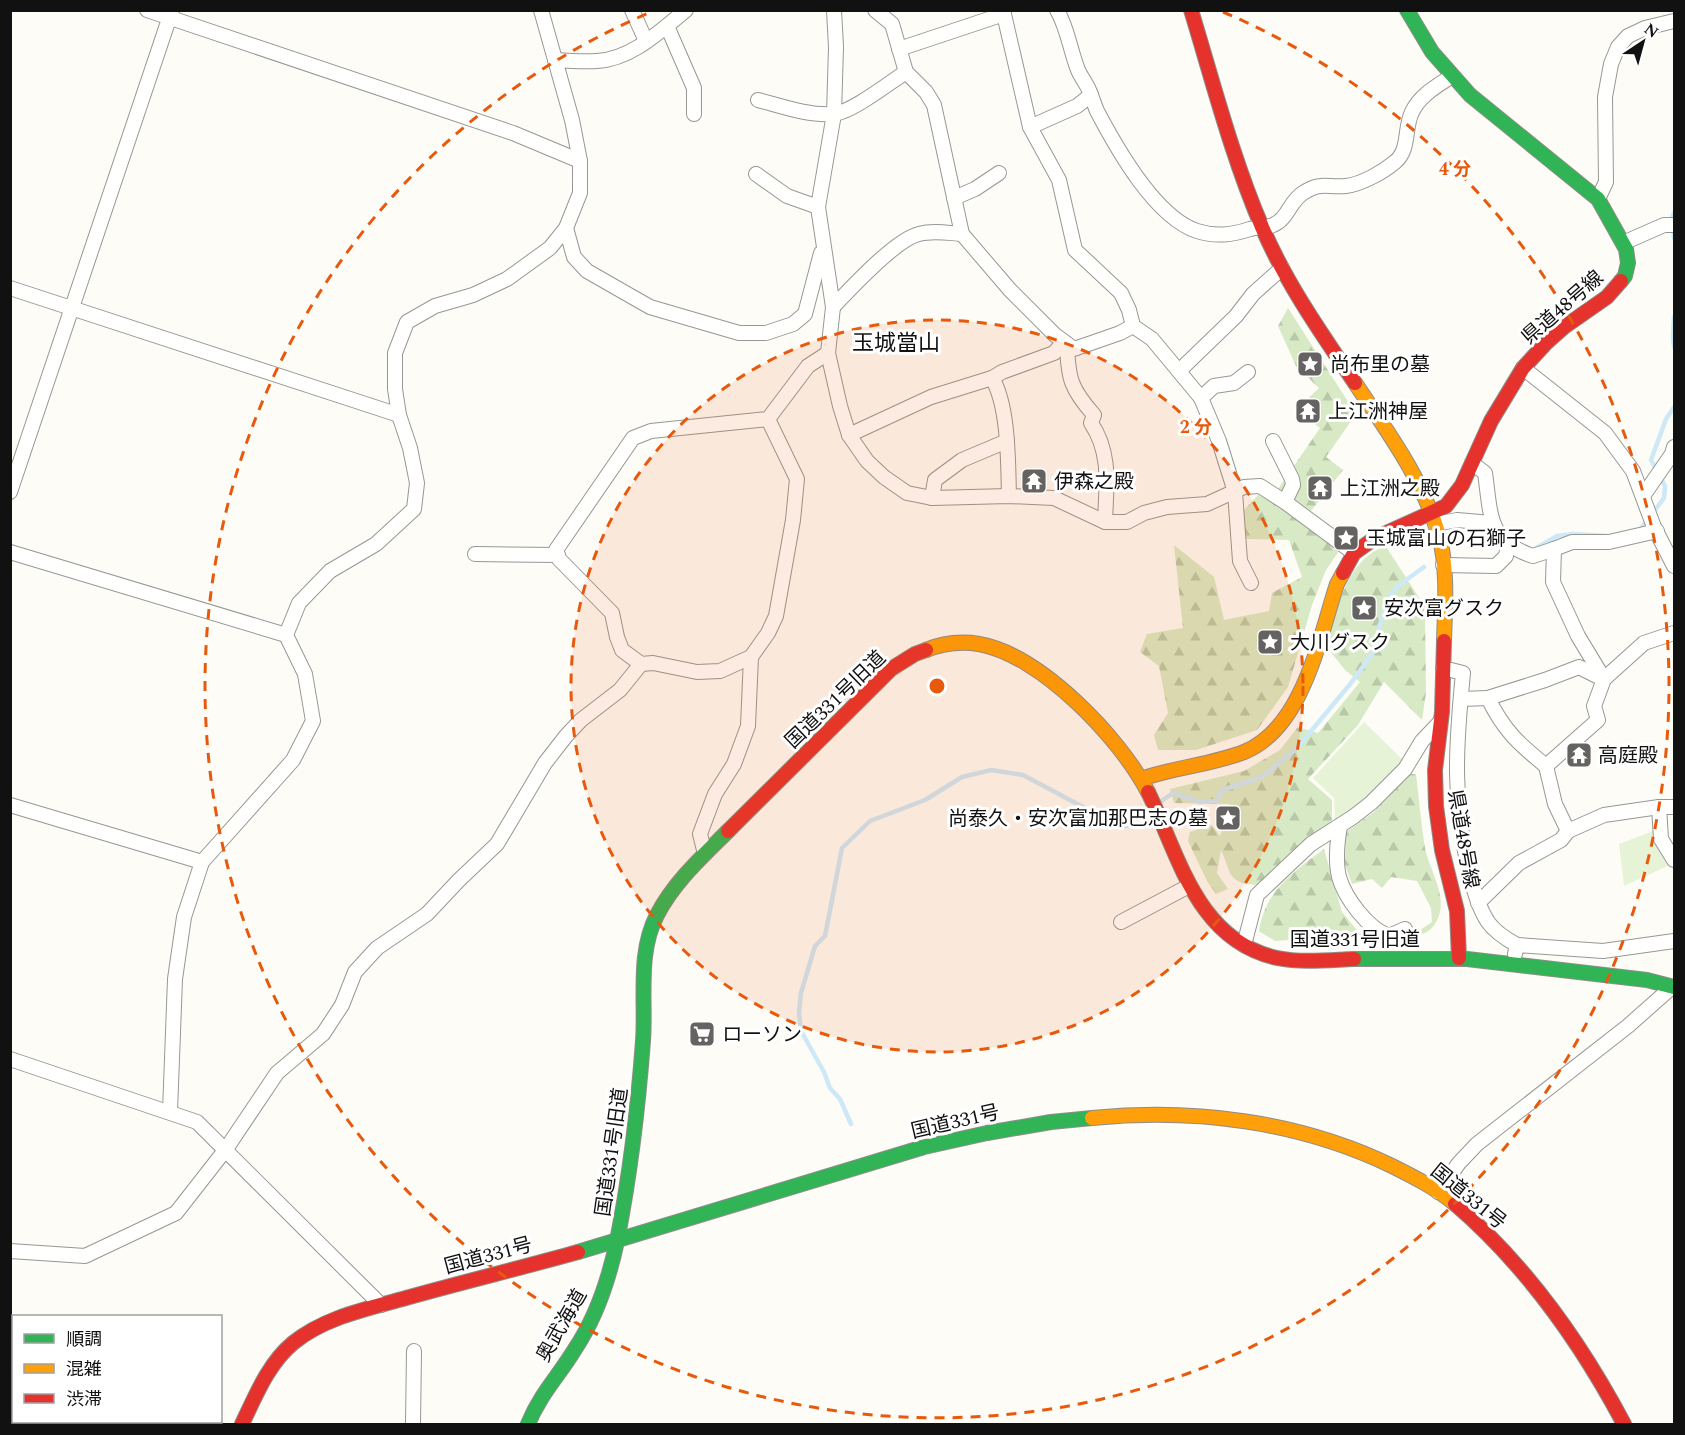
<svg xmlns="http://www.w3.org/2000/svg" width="1685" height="1435" viewBox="0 0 1685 1435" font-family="Spectral,'Noto Sans JP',serif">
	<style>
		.grass { fill: #e7f3d7 }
		.forest { fill: url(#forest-firs) }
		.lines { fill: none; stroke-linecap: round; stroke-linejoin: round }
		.stream { stroke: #cde8f7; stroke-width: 4.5 }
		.street-casing { stroke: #979795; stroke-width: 16 }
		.fast-casing { stroke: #8e8d8b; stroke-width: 16 }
		.slow-casing { stroke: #8e8d8b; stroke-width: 16 }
		.jam-casing { stroke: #8e8d8b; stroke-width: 16 }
		.street { stroke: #fffffe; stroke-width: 14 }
		.fast { stroke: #30b455; stroke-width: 14 }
		.slow { stroke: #ff9f0a; stroke-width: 14 }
		.jam { stroke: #e5322d; stroke-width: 14 }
		.ring { fill: none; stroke: #e8590c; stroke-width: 3; stroke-dasharray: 10 8 }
		.labels { text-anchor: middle; stroke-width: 6; stroke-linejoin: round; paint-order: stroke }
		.street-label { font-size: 20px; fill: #111; stroke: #fff }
		.poi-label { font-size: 20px; fill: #111; stroke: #fff; text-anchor: start }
		.quarter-label { font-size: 22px; fill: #111; stroke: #fff }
		.centre { fill: #e8590c; stroke: #fff; stroke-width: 3 }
		.ring-label { font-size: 18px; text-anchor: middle; font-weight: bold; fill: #e8590c; stroke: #fff; stroke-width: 6; stroke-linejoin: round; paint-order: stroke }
	</style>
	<defs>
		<pattern id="forest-firs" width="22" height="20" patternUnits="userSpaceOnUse" patternTransform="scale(1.5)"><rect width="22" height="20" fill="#d8eac5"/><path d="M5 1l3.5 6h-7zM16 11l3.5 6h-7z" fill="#b8c8a8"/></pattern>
	</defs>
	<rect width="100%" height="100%" fill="#fdfcf7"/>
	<g class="grass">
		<path d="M 1364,722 L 1404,761 L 1352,812 L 1335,822 L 1334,798 L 1313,778 Z"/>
		<path d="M 1656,830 L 1672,864 L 1624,886 L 1619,844 Z"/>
	</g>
	<g class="forest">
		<path d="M 1288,308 L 1356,414 L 1326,457 L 1343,470 L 1311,511 L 1278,489 L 1320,428 L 1296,410 L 1319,388 L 1296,366 L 1278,326 Z"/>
		<path d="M 1258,495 L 1283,508 L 1339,551 L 1326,570 L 1312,605 L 1288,687 L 1257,730 L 1196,750 L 1158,750 L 1154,735 L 1168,713 L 1159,666 L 1140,652 L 1147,634 L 1183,628 L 1174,545 L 1214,577 L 1224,620 L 1269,611 L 1272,593 L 1302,577 L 1289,540 L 1246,539 L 1243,511 Z"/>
		<path d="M 1385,545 L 1425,607 L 1426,693 L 1422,720 L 1384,682 L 1358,725 L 1308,779 L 1332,800 L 1332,820 L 1320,833 L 1259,885 C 1227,884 1232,874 1221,850 L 1217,873 L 1228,889 L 1216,894 L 1207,881 L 1188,841 L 1190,832 L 1212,825 L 1220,836 L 1230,804 L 1174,803 L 1170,789 L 1244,771 L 1280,750 L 1298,727 L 1318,733 L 1360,682 L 1345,670 L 1326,646 C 1334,618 1344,573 1369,555 C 1374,551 1380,548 1385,545 Z"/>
		<path d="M 1409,774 L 1416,774 C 1419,798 1421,824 1425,848 C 1430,873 1451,900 1435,924 C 1429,933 1421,935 1411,936 L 1432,922 L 1431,908 L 1417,881 L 1391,877 L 1382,888 L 1372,879 L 1352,884 L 1345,865 L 1346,832 L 1374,812 Z"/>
		<path d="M 1324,849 L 1342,912 L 1366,941 L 1334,937 L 1275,941 L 1259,931 C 1265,891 1293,872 1324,849 Z"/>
	</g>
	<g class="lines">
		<g class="stream">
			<path d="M 1674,213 L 1672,218 L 1674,238"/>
			<path d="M 1674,317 L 1673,338 L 1674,347"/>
			<path d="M 1639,531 L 1664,498 L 1665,486 L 1651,460 L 1666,419 L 1674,407"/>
			<path d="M 1535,549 L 1557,536 L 1573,534 L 1607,536"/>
			<path d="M 1160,802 L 1173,793 L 1200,802 L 1217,801 L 1222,790 L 1262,777 L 1297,748 L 1351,683 L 1375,650 L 1379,627 L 1390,596 L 1398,586 L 1424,567"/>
			<path d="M 851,1124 L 840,1099 L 830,1088 L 824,1072 L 801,1031 L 799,1013 L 801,993 L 815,946 L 825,936 L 842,848 L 870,821 L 925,800 L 962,777 L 991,770 L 1023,775 L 1119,826 L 1126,826 L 1148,810"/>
		</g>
		<defs>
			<g id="street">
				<path d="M 147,10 L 513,133 L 580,161"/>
				<path d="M 632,10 L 646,41"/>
				<path d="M 834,10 L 836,47 L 834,114 L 818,207 L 833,307 L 828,353 L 840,406 L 849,435 L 867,461 L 884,477 L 907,493 L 932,498 L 1009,496 L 1054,498 L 1105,522 L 1127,522 L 1144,513 L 1167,507 L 1207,504 L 1244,487 L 1260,486 L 1285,502 L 1354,553"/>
				<path d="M 875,10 L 892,24 L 906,72 L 926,92 L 934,105 L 962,234 L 1010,290 L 1055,335 L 1074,349 L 1120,333 L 1133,326"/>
				<path d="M 1003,10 L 1030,127 L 1059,180 L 1075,250 L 1121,293 L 1129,310 L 1133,326 L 1152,339 L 1201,398 L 1219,441 L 1235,492 L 1240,561 L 1251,583"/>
				<path d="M 1057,10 C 1068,29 1070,50 1078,70 C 1081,77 1086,83 1089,90 C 1092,97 1094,104 1097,111 C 1117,149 1155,217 1197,231 C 1216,237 1232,235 1250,229 C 1257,227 1266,228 1273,225 C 1288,219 1289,202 1303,193 C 1321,181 1327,188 1346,186 C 1362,184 1383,172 1395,162 C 1410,150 1404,128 1412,112 C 1420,95 1437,86 1452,76"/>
				<path d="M 667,26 L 694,88 L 694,114"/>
				<path d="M 899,49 L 1004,14"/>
				<path d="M 555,60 C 569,61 583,62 597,61 C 632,59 660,31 686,10"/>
				<path d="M 758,100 C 781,106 809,116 833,114 C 851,113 889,83 906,72"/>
				<path d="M 1030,127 L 1077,106 L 1091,95"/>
				<path d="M 756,174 L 787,196 L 818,207"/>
				<path d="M 954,198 L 975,189 L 999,173"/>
				<path d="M 1598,199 L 1606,182 L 1605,97 L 1611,64 L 1618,47 L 1628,36 L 1645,28 L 1674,21"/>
				<path d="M 566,228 L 574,257 L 587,271 L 650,307 L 739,333 L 766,333 L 793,324 L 805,314 L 821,253"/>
				<path d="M 1623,243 L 1664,225 L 1674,225"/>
				<path d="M 10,288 L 399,415"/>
				<path d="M 833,307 C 850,289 896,239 919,234 C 933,230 948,233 962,234"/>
				<path d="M 1067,344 C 1068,379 1071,389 1094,415 L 1091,423 C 1112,454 1106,488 1105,522"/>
				<path d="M 1523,368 L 1605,433 L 1633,471 L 1654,527 L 1674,566"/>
				<path d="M 1179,371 L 1236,316 L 1253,294 L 1282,268"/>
				<path d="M 992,378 C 1009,406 1008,464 1009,496"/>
				<path d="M 1201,398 L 1214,386 L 1234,383 L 1248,372"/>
				<path d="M 768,419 L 797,479 L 793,520 L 776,616 L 768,633 L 751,657 L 720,671 L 697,672 L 653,663 L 641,664 L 622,650 L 617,637 L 612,613 L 559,559 L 556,550 L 633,438 L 651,431 L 768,419 L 808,366 L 828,353"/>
				<path d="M 849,435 L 931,397 L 992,378 L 1002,372 L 1054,353 L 1064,342"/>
				<path d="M 1273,441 L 1292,479 L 1293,485 L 1285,502"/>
				<path d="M 1472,463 L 1485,473 C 1491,514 1487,541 1533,556 L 1554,549"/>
				<path d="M 10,492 L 172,10"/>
				<path d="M 1643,496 L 1672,454 L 1674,447"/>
				<path d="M 932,498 L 935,480 L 962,460 L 1007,441"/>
				<path d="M 1435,524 L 1457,520 L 1492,523"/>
				<path d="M 10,552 L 286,635"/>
				<path d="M 475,554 L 558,555"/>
				<path d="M 1443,565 L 1496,566 L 1506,556 L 1508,544"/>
				<path d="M 1674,633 L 1644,643 L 1604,679 L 1594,706 L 1598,720 L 1546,766 L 1555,804 L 1568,831 L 1604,815 L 1659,807 L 1674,807"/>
				<path d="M 1443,668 L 1463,673 C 1456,744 1452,800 1469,870 C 1473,888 1478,907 1488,922 C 1495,932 1506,939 1517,945"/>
				<path d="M 1604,679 L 1578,636 L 1553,582 L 1554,549 L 1572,542 L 1609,542 L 1657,531"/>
				<path d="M 1488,698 L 1545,680 L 1579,667 L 1603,679"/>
				<path d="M 1461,699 L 1488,698 C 1504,731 1519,744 1546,766"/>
				<path d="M 10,805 L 202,862"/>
				<path d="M 1659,807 L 1661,839 L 1674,860"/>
				<path d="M 1340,826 C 1337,843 1335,860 1339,877 C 1345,898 1368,929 1389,936 L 1405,929"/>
				<path d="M 705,854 L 700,834 L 715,794 L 734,764 L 748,726 L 751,657"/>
				<path d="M 1478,903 L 1519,863 L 1561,840 L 1568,831"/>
				<path d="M 1121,922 L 1189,886"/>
				<path d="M 1244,945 L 1257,895 L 1311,844 L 1353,817 L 1371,803 L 1405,769 L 1422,741 L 1440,722"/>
				<path d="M 1515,954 L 1517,945 L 1603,951 L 1674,941"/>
				<path d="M 10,1059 L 197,1122 L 381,1305"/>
				<path d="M 170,1112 L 175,979 L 184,917 L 202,862 L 293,760 L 313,721 L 305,674 L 286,635 L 299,603 L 330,571 L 376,544 L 414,509 L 417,483 L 410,448 L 399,415 L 395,389 L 395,353 L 407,322 L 435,306 L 473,295 L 507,279 L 550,248 L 566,228 L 580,193 L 580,161 L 572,120 L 541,10"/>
				<path d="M 1438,1192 L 1459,1163 L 1477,1144 L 1628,1026 L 1672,987"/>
				<path d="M 10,1251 L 85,1256 L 176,1213 L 226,1149 L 277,1073 L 323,1034 L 342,1005 L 355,972 L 377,948 L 427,914 L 459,880 L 497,844 L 545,763 L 566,736 L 581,720 L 620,690 L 641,664"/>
				<path d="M 413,1424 L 414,1351"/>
			</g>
			<g id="fast">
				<path d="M 1407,10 L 1432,52 L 1470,95 L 1598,199 L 1626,249 L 1628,263 L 1625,276 L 1621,281"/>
				<path d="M 1354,959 L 1467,959 L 1647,980 L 1674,987"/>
				<path d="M 617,1241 C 630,1175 638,1109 643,1041 C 646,1000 637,953 657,915 C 674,882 702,857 728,831"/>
				<path d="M 578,1252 L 924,1147 L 987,1133 L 1051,1122 L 1092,1118"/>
				<path d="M 528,1424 C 541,1393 558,1377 575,1349 C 597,1316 609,1279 617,1241"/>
			</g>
			<g id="slow">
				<path d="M 1355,383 C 1387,431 1423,479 1439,536 C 1448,567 1445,609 1444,641"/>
				<path d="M 926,650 C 943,643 961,641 979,644 C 1041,655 1120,738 1148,792"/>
				<path d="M 1141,779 C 1175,767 1211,765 1244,752 C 1303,728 1319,639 1337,584 L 1343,573"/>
				<path d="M 1092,1118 C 1194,1108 1299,1121 1392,1166 C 1414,1177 1436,1188 1455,1204"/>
			</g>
			<g id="jam">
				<path d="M 1191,10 C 1213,82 1232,157 1262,227 C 1286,283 1321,333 1355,383"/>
				<path d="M 1343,573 L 1354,553 L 1375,538 L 1446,506 L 1462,485 L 1491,421 L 1523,368 L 1546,343 L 1564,327 L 1607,297 L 1621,281"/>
				<path d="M 1444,641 L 1442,712 L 1435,770 L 1436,806 L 1442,850 L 1457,911 L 1459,958"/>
				<path d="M 1148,792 C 1179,855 1196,940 1277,958 C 1302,963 1329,960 1354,959"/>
				<path d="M 728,831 L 891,669 L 915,654 L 926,650"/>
				<path d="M 1455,1204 C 1527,1266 1580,1341 1624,1424"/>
				<path d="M 242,1424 C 256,1395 268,1364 293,1343 C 325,1317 367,1309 406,1298 C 463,1282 521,1268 578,1252"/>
			</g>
		</defs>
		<use href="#street" class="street-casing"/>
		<use href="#fast" class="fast-casing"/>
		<use href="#slow" class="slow-casing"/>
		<use href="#jam" class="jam-casing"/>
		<use href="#street" class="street"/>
		<use href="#fast" class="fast"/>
		<use href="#slow" class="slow"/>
		<use href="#jam" class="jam"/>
	</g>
	<circle cx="937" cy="686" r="366" fill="#e8590c" fill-opacity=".12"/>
	<g class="ring">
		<circle cx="937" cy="686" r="366"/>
		<path d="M1223 12A732 732 0 1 1 651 12"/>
	</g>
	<defs>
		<symbol id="sight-square" viewBox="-11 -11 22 22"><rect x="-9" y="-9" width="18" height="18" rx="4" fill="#646362" stroke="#fff"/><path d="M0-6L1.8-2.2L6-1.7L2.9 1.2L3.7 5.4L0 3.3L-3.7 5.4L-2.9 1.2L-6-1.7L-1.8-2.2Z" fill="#fff"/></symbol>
		<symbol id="temple-square" viewBox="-11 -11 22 22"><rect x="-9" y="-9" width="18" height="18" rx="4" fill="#646362" stroke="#fff"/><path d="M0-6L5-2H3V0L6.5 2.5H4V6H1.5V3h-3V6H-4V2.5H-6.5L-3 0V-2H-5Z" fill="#fff"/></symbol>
		<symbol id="supermarket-square" viewBox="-11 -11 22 22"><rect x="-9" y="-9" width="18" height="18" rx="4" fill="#646362" stroke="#fff"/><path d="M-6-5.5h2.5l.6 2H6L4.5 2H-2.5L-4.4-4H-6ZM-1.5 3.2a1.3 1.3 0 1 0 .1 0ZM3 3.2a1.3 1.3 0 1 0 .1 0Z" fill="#fff"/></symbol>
	</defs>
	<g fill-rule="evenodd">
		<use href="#sight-square" x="1295" y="349" width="30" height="30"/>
		<use href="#temple-square" x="1293" y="396" width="30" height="30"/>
		<use href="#temple-square" x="1019" y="466" width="30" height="30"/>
		<use href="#temple-square" x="1305" y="473" width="30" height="30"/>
		<use href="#sight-square" x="1331" y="523" width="30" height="30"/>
		<use href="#sight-square" x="1349" y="593" width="30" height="30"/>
		<use href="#sight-square" x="1255" y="627" width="30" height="30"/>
		<use href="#temple-square" x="1564" y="740" width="30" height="30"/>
		<use href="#sight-square" x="1213" y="803" width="30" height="30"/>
		<use href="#supermarket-square" x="687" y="1019" width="30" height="30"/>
	</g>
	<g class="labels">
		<g class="street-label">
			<text transform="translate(1562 307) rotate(-41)" y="7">県道48号線</text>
			<text transform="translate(835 699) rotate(-44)" y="7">国道331号旧道</text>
			<text transform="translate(1464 839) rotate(80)" y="7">県道48号線</text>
			<text x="1355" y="946">国道331号旧道</text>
			<text transform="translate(955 1121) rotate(-13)" y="7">国道331号</text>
			<text transform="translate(611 1152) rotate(-82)" y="7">国道331号旧道</text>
			<text transform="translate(1469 1196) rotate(39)" y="7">国道331号</text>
			<text transform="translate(488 1255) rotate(-15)" y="7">国道331号</text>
			<text transform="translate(561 1325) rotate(-60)" y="7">奥武海道</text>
		</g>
		<g class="poi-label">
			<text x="1330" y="371">尚布里の墓</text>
			<text x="1328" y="418">上江洲神屋</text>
			<text x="1054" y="488">伊森之殿</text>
			<text x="1340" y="495">上江洲之殿</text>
			<text x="1366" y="545">玉城富山の石獅子</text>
			<text x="1384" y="615">安次富グスク</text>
			<text x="1290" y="649">大川グスク</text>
			<text x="1598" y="762">高庭殿</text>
			<text x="1208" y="825" text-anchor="end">尚泰久・安次富加那巴志の墓</text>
			<text x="722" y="1041">ローソン</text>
		</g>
		<g class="quarter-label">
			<text x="896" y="350">玉城當山</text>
		</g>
	</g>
	<circle cx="937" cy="686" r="9" class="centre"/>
	<g class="ring-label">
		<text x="1455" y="175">4 分</text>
		<text x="1196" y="433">2 分</text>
	</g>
	<rect width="1685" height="1435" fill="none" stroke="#111111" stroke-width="24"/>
	<rect x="12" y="1315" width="210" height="108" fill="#ffffff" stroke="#a0a0a0" stroke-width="1.5"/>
	<rect x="24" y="1334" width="30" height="9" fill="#30b455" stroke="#a0a0a0" stroke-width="1.5"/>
	<text x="66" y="1345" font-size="18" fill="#111111">順調</text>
	<rect x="24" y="1364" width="30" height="9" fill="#ff9f0a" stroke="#a0a0a0" stroke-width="1.5"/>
	<text x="66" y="1375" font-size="18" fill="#111111">混雑</text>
	<rect x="24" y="1394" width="30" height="9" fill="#e5322d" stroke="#a0a0a0" stroke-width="1.5"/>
	<text x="66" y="1405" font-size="18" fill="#111111">渋滞</text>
	<g transform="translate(1643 42) rotate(36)" stroke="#ffffff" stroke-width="4.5" paint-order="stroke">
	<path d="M0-4.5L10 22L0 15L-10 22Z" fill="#111111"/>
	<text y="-9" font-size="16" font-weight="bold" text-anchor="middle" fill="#111111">N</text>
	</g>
</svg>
